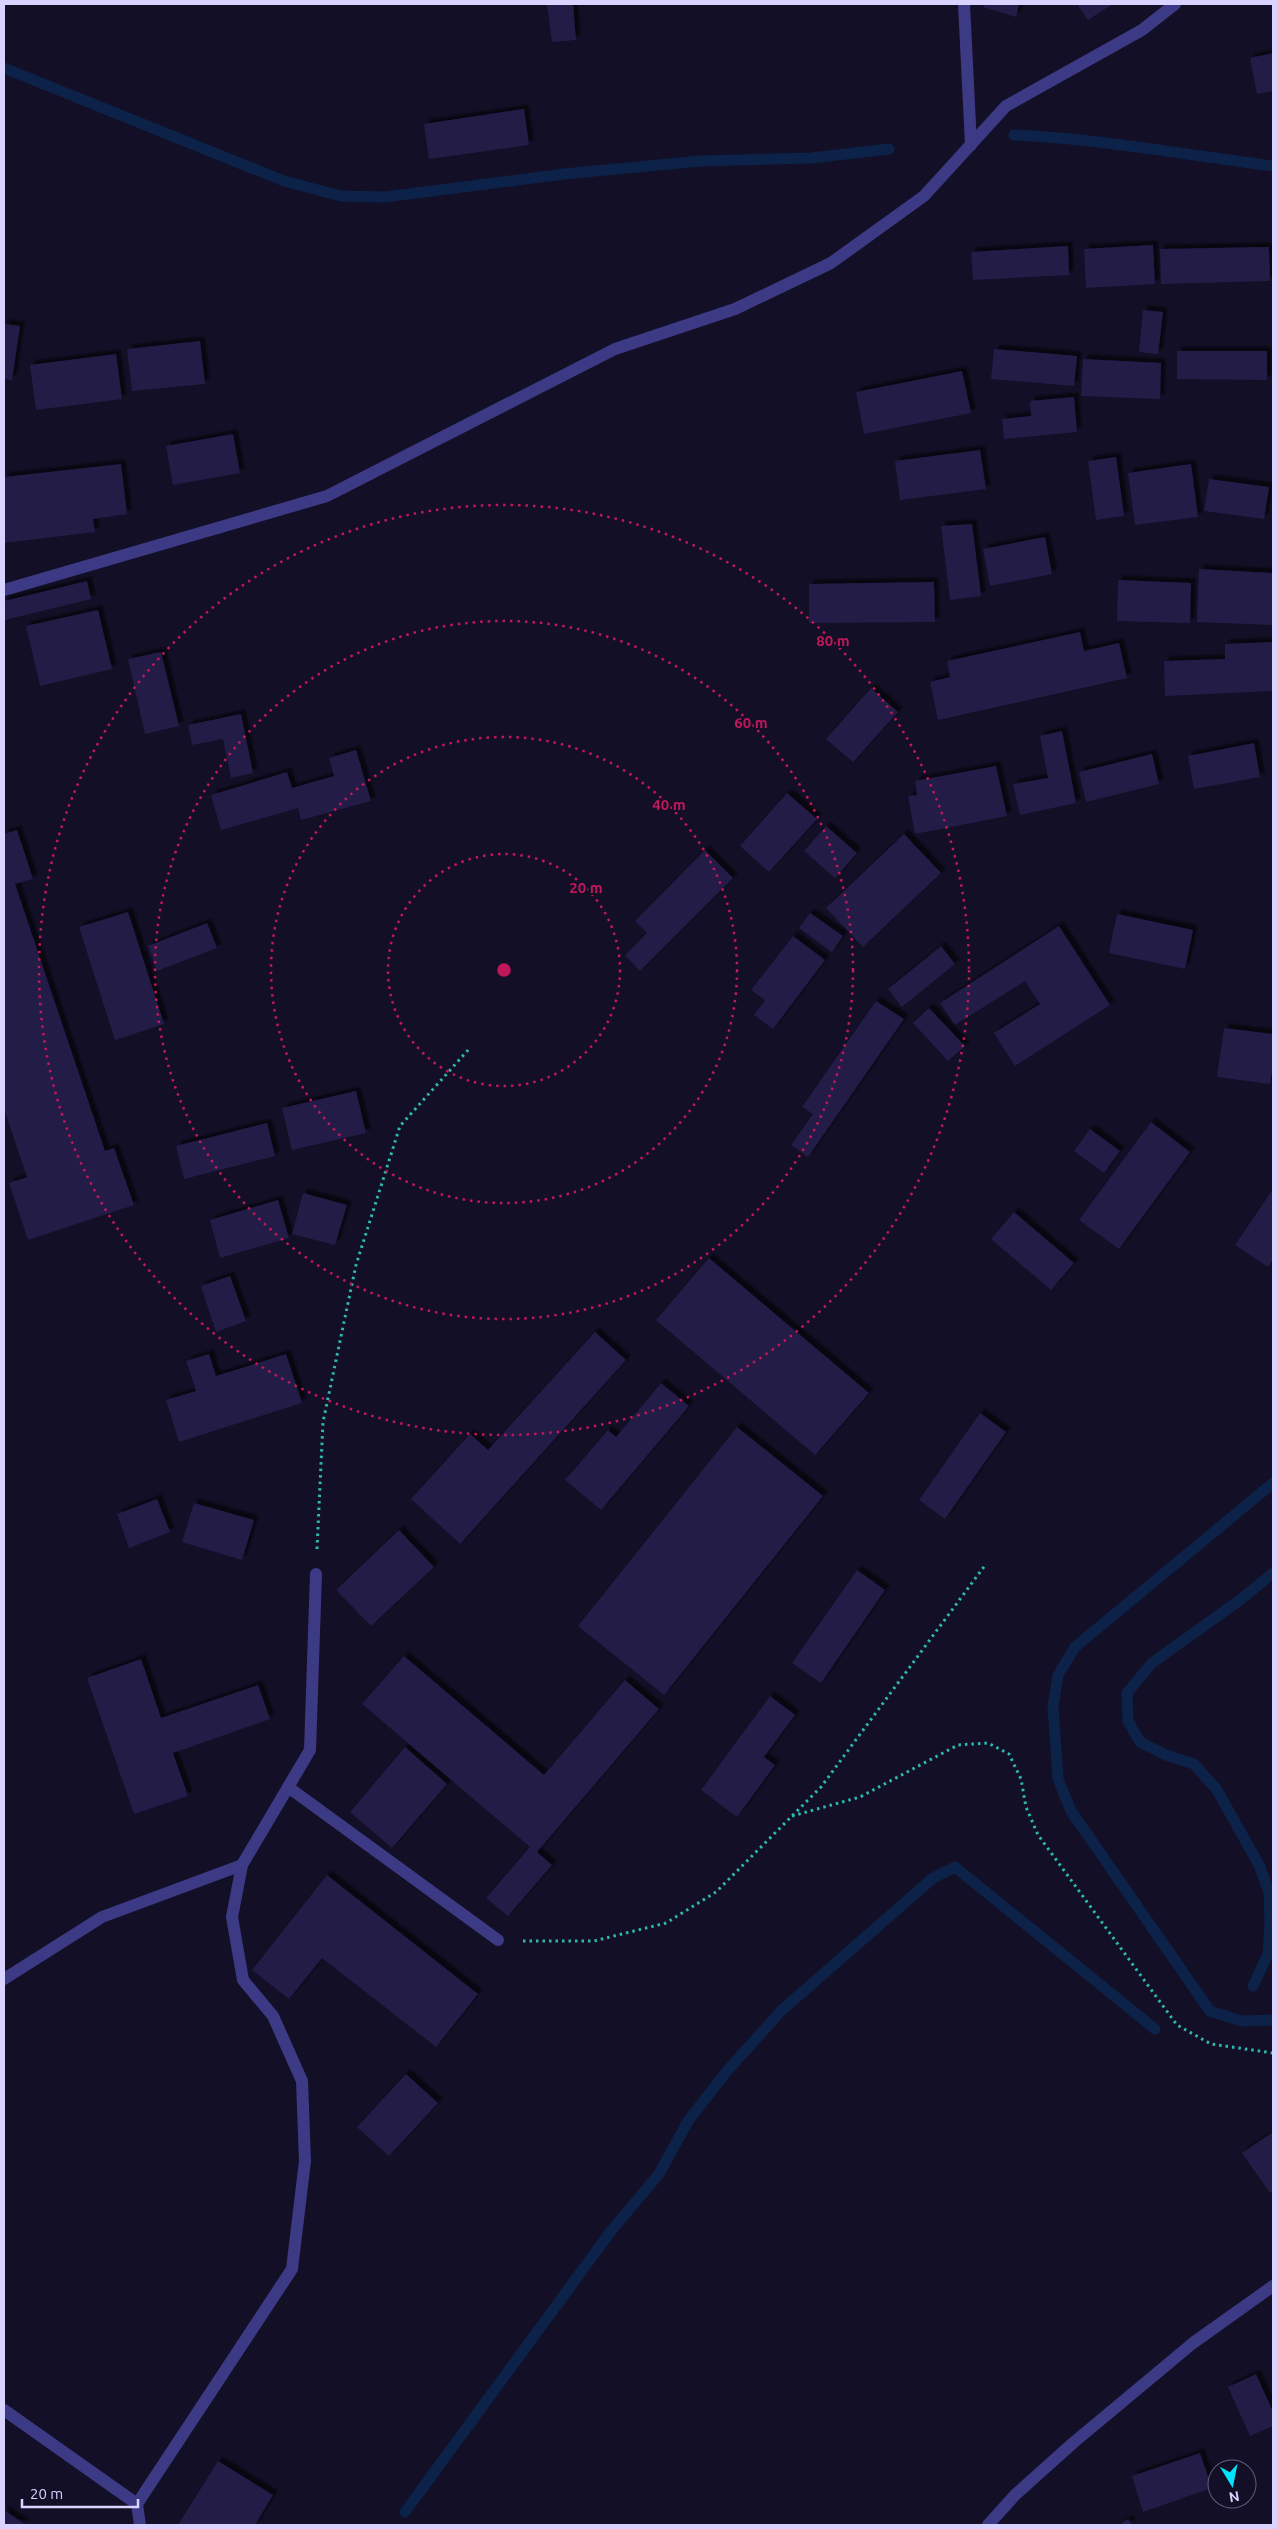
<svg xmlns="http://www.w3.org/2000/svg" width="1277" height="2529" viewBox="0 0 1277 2529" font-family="Ubuntu,sans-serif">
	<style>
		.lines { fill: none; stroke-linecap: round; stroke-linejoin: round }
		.stream { stroke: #0c2248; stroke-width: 11 }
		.building { fill: #241b47; filter: url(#shadow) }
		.path { stroke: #2fb8b0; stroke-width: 3; stroke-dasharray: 2.5 4; stroke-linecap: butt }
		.minor { stroke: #3d3a85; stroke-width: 12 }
		.ring { fill: none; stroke: #c2185b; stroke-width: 2.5; stroke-dasharray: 2.5 5 }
		.centre { fill: #c2185b; stroke: #130f26; stroke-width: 2.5 }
		.ring-label { font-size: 15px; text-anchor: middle; font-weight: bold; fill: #c2185b; stroke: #130f26; stroke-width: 4; stroke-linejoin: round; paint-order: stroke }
	</style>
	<defs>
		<filter id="shadow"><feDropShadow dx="4.5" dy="-4.5" stdDeviation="1" flood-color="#0009"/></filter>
	</defs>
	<rect width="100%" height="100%" fill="#130f26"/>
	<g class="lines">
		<g class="stream">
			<path d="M 4,68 L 284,181 L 341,196 L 385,197 L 564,174 L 700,161 L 811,158 L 889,149"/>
			<path d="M 1014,135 C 1101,139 1187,155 1273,166"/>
			<path d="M 1273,1483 L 1075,1647 L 1058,1675 L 1053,1707 L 1058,1779 L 1071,1811 L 1210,2011 L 1241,2021 L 1273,2020"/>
			<path d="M 1253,1986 L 1268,1954 L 1270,1924 L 1269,1892 L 1259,1865 L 1217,1790 L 1194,1764 L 1166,1755 L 1140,1742 L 1128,1721 L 1127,1693 L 1152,1663 L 1240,1600 L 1273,1573"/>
			<path d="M 405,2512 L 611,2231 L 659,2174 L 688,2121 L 727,2071 L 782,2010 L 933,1878 L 955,1867 L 1155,2029"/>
		</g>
	</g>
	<g class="building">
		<path d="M 547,4 L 573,4 L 576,40 L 552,42 Z"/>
		<path d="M 984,4 L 1019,4 L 1016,17 L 983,7 Z"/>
		<path d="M 1077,4 L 1113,4 L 1088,20 Z"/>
		<path d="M 1273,53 L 1273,91 L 1257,94 L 1250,58 Z"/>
		<path d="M 524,109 L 529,145 L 429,159 L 424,124 Z"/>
		<path d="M 1153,245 L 1155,284 L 1086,288 L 1084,249 Z"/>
		<path d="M 1068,246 L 1069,275 L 973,280 L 971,252 Z"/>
		<path d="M 1269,247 L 1270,281 L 1161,284 L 1160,249 Z"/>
		<path d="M 1143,310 L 1163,312 L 1158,354 L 1139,352 Z"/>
		<path d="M 4,324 L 20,326 L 12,380 L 4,379 Z"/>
		<path d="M 200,341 L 205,384 L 132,391 L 127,349 Z"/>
		<path d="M 994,349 L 1077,356 L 1074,386 L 991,379 Z"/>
		<path d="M 1177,351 L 1267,351 L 1267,380 L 1177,379 Z"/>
		<path d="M 116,354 L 122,399 L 36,410 L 30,365 Z"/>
		<path d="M 1083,359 L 1161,363 L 1160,399 L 1081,396 Z"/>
		<path d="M 962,371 L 971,413 L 864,434 L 856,392 Z"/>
		<path d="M 1074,397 L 1077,432 L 1004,439 L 1002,419 L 1031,416 L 1030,401 Z"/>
		<path d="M 233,434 L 240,473 L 173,485 L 166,446 Z"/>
		<path d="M 980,450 L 986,489 L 900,500 L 895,461 Z"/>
		<path d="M 1116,457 L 1124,516 L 1096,520 L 1088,461 Z"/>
		<path d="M 121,464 L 127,514 L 93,519 L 95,532 L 4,543 L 4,477 Z"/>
		<path d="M 1191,464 L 1198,517 L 1135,525 L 1128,473 Z"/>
		<path d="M 1209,479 L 1269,487 L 1264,519 L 1204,511 Z"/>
		<path d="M 972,524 L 981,596 L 950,600 L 941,526 Z"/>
		<path d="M 1045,537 L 1052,574 L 990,586 L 983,549 Z"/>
		<path d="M 1199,569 L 1273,573 L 1273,625 L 1197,622 Z"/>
		<path d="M 1118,580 L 1191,583 L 1190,623 L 1117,621 Z"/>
		<path d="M 87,581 L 91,599 L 5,620 L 4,601 Z"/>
		<path d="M 934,582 L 935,622 L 809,623 L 809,584 Z"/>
		<path d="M 98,610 L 112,669 L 40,686 L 26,626 Z"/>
		<path d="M 1080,632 L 1084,651 L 1119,643 L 1127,678 L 938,720 L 930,682 L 950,677 L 947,661 Z"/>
		<path d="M 1273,642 L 1273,691 L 1165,696 L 1164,661 L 1225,659 L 1225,644 Z"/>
		<path d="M 161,652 L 179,726 L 145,734 L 128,659 Z"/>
		<path d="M 871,688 L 898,712 L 853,762 L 826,739 Z"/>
		<path d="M 241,714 L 253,773 L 231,778 L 223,739 L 192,745 L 188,725 Z"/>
		<path d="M 1062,731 L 1076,803 L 1020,815 L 1013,784 L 1048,778 L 1040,736 Z"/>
		<path d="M 1254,743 L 1260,777 L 1194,789 L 1188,756 Z"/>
		<path d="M 356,750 L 371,801 L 301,820 L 298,808 L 221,830 L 211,795 L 287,772 L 292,788 L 334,776 L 329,758 Z"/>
		<path d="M 1152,754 L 1159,784 L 1086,802 L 1079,772 Z"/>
		<path d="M 996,766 L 1007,816 L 915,834 L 908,796 L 917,795 L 915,781 Z"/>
		<path d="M 787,793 L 817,819 L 769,872 L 740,846 Z"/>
		<path d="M 826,826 L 857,853 L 835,878 L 804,851 Z"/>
		<path d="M 17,830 L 33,879 L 15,884 L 105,1151 L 114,1148 L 134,1205 L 28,1240 L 9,1183 L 27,1177 L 4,1109 L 4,834 Z"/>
		<path d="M 904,834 L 941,873 L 863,947 L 826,908 Z"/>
		<path d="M 705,850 L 733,878 L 640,971 L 625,955 L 647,933 L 635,921 Z"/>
		<path d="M 128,912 L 164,1024 L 115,1040 L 79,927 Z"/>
		<path d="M 810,913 L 843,936 L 832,952 L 799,928 Z"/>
		<path d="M 1117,914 L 1193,930 L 1185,969 L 1109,953 Z"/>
		<path d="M 207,923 L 217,948 L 157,971 L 148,946 Z"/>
		<path d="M 1059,926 L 1110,1005 L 1015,1066 L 994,1033 L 1040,1004 L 1025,981 L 955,1025 L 940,1003 Z"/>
		<path d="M 793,936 L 825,960 L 773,1029 L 754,1015 L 765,1000 L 751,990 Z"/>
		<path d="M 941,946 L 955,964 L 902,1007 L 888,989 Z"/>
		<path d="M 876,1001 L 904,1019 L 808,1157 L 791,1145 L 813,1114 L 802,1107 Z"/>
		<path d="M 929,1008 L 965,1046 L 948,1061 L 913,1023 Z"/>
		<path d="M 1224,1028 L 1273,1034 L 1273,1066 L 1270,1084 L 1217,1077 Z"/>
		<path d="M 356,1091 L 366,1133 L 292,1150 L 282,1108 Z"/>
		<path d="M 1151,1122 L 1190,1152 L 1119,1249 L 1079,1220 Z"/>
		<path d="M 267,1123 L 275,1156 L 184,1179 L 176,1146 Z"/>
		<path d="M 1090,1129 L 1120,1151 L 1104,1173 L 1074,1151 Z"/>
		<path d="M 1273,1189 L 1273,1259 L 1268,1267 L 1235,1245 Z"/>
		<path d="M 303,1193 L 347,1205 L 335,1245 L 292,1234 Z"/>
		<path d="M 278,1200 L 289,1238 L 220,1258 L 210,1220 Z"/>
		<path d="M 1014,1212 L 1074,1263 L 1051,1290 L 991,1239 Z"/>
		<path d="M 709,1258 L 869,1393 L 815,1455 L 656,1320 Z"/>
		<path d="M 230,1276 L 246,1321 L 216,1332 L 201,1286 Z"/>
		<path d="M 595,1332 L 626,1360 L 460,1544 L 411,1499 L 470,1434 L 488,1450 Z"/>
		<path d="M 209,1354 L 216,1376 L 286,1354 L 302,1403 L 179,1442 L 166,1400 L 196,1391 L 186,1361 Z"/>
		<path d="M 661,1383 L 689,1406 L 601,1510 L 565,1480 L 608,1430 L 616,1437 Z"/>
		<path d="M 980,1413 L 1006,1432 L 945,1519 L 919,1500 Z"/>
		<path d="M 737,1427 L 823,1496 L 664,1695 L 578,1626 Z"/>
		<path d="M 157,1499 L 170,1532 L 129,1548 L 117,1514 Z"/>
		<path d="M 194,1503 L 254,1520 L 242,1560 L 182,1542 Z"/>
		<path d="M 399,1530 L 434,1567 L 371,1626 L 336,1590 Z"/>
		<path d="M 857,1570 L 885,1590 L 821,1683 L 792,1663 Z"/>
		<path d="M 404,1656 L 544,1775 L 625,1680 L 659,1709 L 537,1852 L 552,1865 L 508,1916 L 486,1898 L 530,1847 L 362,1704 Z"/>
		<path d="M 141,1659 L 161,1718 L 258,1685 L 270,1719 L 173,1753 L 188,1796 L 134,1814 L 87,1678 Z"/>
		<path d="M 770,1696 L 795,1715 L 764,1757 L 775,1765 L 737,1817 L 701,1790 Z"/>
		<path d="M 405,1747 L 447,1784 L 392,1848 L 350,1812 Z"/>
		<path d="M 327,1875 L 478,1994 L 436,2047 L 322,1958 L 289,1999 L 252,1970 Z"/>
		<path d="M 406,2074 L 438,2103 L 389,2156 L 357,2127 Z"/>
		<path d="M 1273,2132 L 1273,2191 L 1270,2193 L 1242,2153 Z"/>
		<path d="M 1256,2374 L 1273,2412 L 1273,2426 L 1250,2436 L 1228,2387 Z"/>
		<path d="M 1200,2453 L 1212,2488 L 1143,2512 L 1132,2476 Z"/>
		<path d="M 218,2461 L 273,2495 L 255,2525 L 178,2525 Z"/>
		<path d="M 4,2510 L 26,2525 L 4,2525 Z"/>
		<path d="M 1128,2519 L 1132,2525 L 1119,2525 Z"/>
	</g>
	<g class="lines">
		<g class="path">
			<path d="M 317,1549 L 323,1422 L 356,1265 L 400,1126 L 469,1049"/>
			<path d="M 792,1816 L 860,1797 L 958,1745 L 988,1743 L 1009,1754 L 1021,1779 L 1026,1807 L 1038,1835 L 1177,2025 L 1211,2044 L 1273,2053"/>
			<path d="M 523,1941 L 594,1941 L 666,1923 L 716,1892 L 821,1787 L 986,1564"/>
		</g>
		<g class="minor">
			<path d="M 964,4 L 971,145"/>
			<path d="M 4,590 L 327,496 L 615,349 L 735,309 L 831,263 L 924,196 L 1006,106 L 1142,30 L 1175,4"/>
			<path d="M 288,1787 L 498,1940"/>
			<path d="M 4,1979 L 102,1917 L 242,1865 L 310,1750 L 316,1574"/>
			<path d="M 4,2410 L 137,2504 L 140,2525"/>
			<path d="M 137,2504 L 292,2269 L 305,2161 L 302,2081 L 273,2016 L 243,1980 L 232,1917 L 242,1865"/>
			<path d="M 988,2525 L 1015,2495 L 1073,2443 L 1193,2343 L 1273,2286"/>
		</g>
	</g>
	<g class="ring">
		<circle cx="504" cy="970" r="116"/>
		<circle cx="504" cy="970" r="233"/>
		<circle cx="504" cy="970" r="349"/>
		<circle cx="504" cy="970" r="465"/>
	</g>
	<circle cx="504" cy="970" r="8" class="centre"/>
	<g class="ring-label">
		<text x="833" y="646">80 m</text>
		<text x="751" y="728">60 m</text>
		<text x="669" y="810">40 m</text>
		<text x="586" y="893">20 m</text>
	</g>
	<rect width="1277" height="2529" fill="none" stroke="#d9d4ff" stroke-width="10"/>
	<g transform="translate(1232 2484) rotate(170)"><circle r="24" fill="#130f26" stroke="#625e7d"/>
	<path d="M0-4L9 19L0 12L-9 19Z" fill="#00e5ff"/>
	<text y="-8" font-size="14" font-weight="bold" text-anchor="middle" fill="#d9d4ff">N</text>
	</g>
	<path d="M22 2499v8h116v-8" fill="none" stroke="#d9d4ff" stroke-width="2.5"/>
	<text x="30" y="2499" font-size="15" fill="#d9d4ff" stroke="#130f26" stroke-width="4" paint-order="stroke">20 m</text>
</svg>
